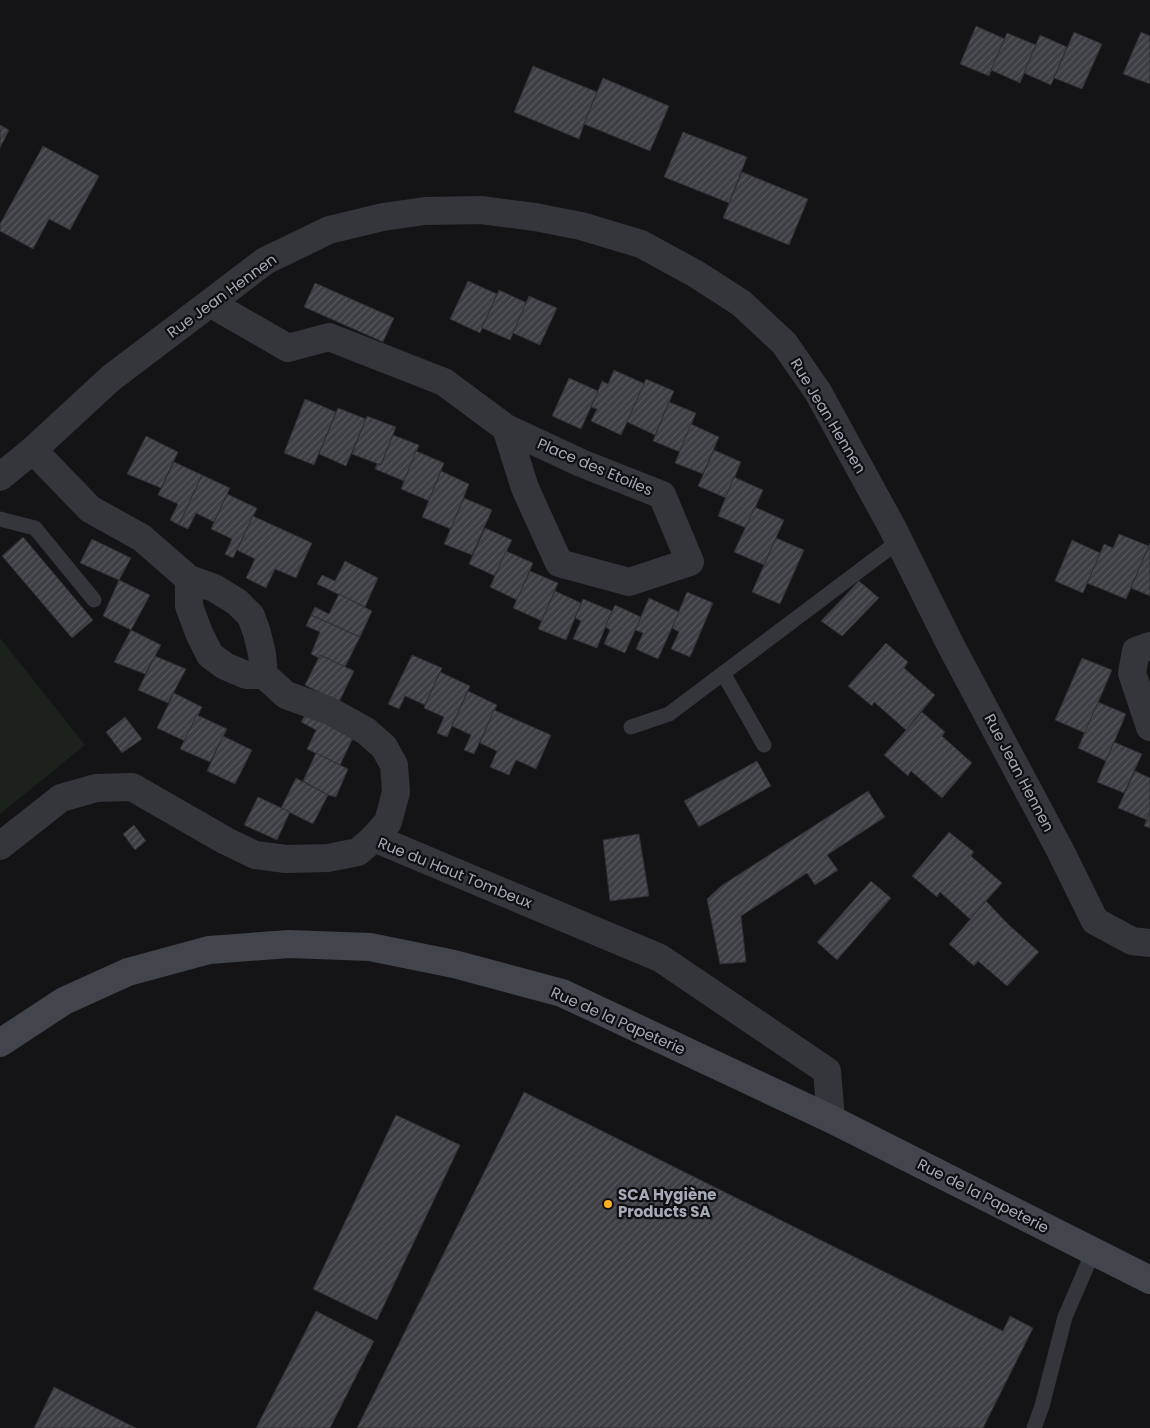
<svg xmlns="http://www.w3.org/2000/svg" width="1150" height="1428" viewBox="0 0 1150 1428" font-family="Poppins,sans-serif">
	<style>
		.pitch { fill: #1a221b }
		.building { fill: url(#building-hatch); stroke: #2e2e33 }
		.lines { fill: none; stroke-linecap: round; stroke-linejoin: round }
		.lane { stroke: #35363c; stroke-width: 15 }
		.street { stroke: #35363c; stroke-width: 28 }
		.secondary { stroke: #43454c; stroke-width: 28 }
		.poi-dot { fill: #ffb124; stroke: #0f0f11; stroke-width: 2 }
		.labels { text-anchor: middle; stroke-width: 4.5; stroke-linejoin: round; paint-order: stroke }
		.street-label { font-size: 15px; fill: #a5abb8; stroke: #0f0f11 }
		.poi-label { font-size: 15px; font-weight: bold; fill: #a5abb8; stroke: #0f0f11; text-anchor: start }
	</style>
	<defs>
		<pattern id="building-hatch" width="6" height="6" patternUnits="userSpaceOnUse" patternTransform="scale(1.25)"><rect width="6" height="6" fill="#3e3f44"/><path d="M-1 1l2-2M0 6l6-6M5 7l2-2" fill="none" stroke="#57585d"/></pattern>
	</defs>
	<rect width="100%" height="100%" fill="#141417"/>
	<path class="pitch" d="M 0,638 L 85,745 L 0,814 Z"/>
	<g class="building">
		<path d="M 976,26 L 1005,39 L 989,76 L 960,64 Z"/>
		<path d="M 1074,32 L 1102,44 L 1082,89 L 1054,78 Z"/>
		<path d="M 1141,32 L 1150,36 L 1150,84 L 1123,74 Z"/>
		<path d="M 1007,33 L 1036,45 L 1020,83 L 991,70 Z"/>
		<path d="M 1040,35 L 1067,47 L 1051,85 L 1024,73 Z"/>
		<path d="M 533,66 L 597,92 L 584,124 L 579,139 L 514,112 Z"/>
		<path d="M 603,78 L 669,106 L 650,151 L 584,124 Z"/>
		<path d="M 0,125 L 9,130 L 0,148 Z"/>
		<path d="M 683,132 L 747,157 L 729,203 L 664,177 Z"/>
		<path d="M 43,146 L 99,176 L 70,230 L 49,219 L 33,249 L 0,231 L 0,224 Z"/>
		<path d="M 742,172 L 808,199 L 789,245 L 723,218 Z"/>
		<path d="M 468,281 L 497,294 L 480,333 L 450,319 Z"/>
		<path d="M 315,283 L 394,318 L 383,342 L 304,307 Z"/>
		<path d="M 499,290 L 527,303 L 510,340 L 482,328 Z"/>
		<path d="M 529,296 L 557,308 L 540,345 L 513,333 Z"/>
		<path d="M 614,370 L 645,384 L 621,435 L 591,421 L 597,409 L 591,407 L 598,391 L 602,381 L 608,384 Z"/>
		<path d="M 569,378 L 598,391 L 581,429 L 552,416 Z"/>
		<path d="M 646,379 L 674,391 L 655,435 L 627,422 Z"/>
		<path d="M 305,399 L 336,412 L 314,465 L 284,453 Z"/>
		<path d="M 669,402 L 696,413 L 680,452 L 653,441 Z"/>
		<path d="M 338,408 L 366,419 L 346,466 L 319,454 Z"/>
		<path d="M 367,416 L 396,427 L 381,465 L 352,454 Z"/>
		<path d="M 691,424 L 719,437 L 703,474 L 675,463 Z"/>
		<path d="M 393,435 L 419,445 L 404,481 L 375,469 L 377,464 L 381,465 Z"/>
		<path d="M 146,436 L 178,452 L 161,488 L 127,474 Z"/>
		<path d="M 714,450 L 741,462 L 726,498 L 698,486 Z"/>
		<path d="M 416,451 L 444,463 L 429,501 L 401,489 Z"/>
		<path d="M 174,462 L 202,475 L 179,525 L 170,520 L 178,504 L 158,495 Z"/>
		<path d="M 441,471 L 469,484 L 451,529 L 422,517 Z"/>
		<path d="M 202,475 L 230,488 L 214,522 L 196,513 L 188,529 L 179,525 Z"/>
		<path d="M 734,477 L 763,490 L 746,528 L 718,516 Z"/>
		<path d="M 227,494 L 257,508 L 233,558 L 225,554 L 232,539 L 211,529 Z"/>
		<path d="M 464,498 L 492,510 L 472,555 L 444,544 Z"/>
		<path d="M 755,507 L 784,520 L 764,565 L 734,552 Z"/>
		<path d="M 253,516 L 312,543 L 296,578 L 275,569 L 266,588 L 246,578 L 255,559 L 237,550 Z"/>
		<path d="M 485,528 L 512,540 L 495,576 L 469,564 Z"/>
		<path d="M 1119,534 L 1149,546 L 1126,599 L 1087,583 L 1104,544 L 1113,548 Z"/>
		<path d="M 23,537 L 93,620 L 72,638 L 2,556 Z"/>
		<path d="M 776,538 L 804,550 L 780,604 L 752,592 Z"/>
		<path d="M 92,539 L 131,558 L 119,580 L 80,563 Z"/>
		<path d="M 1072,540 L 1100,553 L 1083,593 L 1055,581 Z"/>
		<path d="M 1150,543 L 1150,596 L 1131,588 Z"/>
		<path d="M 506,551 L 533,563 L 517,600 L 490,587 Z"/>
		<path d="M 345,561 L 378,578 L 365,607 L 317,584 L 322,575 L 335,581 Z"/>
		<path d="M 530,571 L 558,583 L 542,621 L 513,608 Z"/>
		<path d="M 119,580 L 150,595 L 131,630 L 103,616 Z"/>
		<path d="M 859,581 L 879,598 L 842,636 L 821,621 Z"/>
		<path d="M 555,591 L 581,603 L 566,640 L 538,629 Z"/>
		<path d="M 687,592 L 713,603 L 690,657 L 671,649 L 679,632 L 672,628 Z"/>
		<path d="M 339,594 L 372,611 L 360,637 L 311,615 L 315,607 L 329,614 Z"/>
		<path d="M 649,598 L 679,612 L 658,659 L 636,649 L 643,633 L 635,630 Z"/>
		<path d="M 583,599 L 612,611 L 597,648 L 573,639 L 581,621 L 575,618 Z"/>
		<path d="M 615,605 L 641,617 L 625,653 L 604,644 L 610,630 L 605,627 Z"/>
		<path d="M 311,615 L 360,637 L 345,667 L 320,655 L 319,658 L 311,654 L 320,632 L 306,626 Z"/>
		<path d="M 131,630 L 161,645 L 145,674 L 114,662 Z"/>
		<path d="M 886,643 L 908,662 L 904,668 L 935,695 L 906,730 L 874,702 L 872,706 L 848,686 Z"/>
		<path d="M 320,655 L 354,671 L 339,702 L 305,685 Z"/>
		<path d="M 412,655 L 442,668 L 425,705 L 405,696 L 399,709 L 388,704 Z"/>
		<path d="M 155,656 L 186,669 L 168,703 L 138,690 Z"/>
		<path d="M 1082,658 L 1112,670 L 1085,733 L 1055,720 Z"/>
		<path d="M 440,672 L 470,686 L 447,737 L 437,733 L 444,717 L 424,708 Z"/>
		<path d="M 468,691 L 497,705 L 474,754 L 464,750 L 471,735 L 452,726 Z"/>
		<path d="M 174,693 L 202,707 L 185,741 L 157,728 Z"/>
		<path d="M 1098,702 L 1126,714 L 1106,761 L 1078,748 Z"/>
		<path d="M 494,710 L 551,735 L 536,769 L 516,760 L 509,775 L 490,767 L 497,751 L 480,743 Z"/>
		<path d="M 307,712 L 353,738 L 340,765 L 307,749 L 316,730 L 301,722 Z"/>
		<path d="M 922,712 L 945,732 L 942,736 L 972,763 L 942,798 L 911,771 L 908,776 L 884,755 Z"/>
		<path d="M 197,715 L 227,729 L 210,762 L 180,749 Z"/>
		<path d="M 125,717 L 142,739 L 122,753 L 106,732 Z"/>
		<path d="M 223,736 L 252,750 L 235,784 L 207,771 Z"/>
		<path d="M 1114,742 L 1142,754 L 1124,793 L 1097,782 Z"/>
		<path d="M 316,753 L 348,769 L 336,797 L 328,795 L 303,781 Z"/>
		<path d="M 757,761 L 771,786 L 699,827 L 684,801 Z"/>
		<path d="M 1135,771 L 1150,778 L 1150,812 L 1147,820 L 1118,808 Z"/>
		<path d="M 296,778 L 328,795 L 313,824 L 281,808 Z"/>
		<path d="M 868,791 L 885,817 L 827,855 L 838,870 L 815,885 L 807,873 L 741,916 L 746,962 L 720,964 L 707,899 L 721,886 Z"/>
		<path d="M 258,797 L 290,812 L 277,840 L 244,825 Z"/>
		<path d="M 1150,812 L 1150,828 L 1144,826 Z"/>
		<path d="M 134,825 L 146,841 L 135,850 L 123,834 Z"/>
		<path d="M 949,832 L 974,852 L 971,856 L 1002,883 L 970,919 L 940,892 L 937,897 L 912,876 Z"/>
		<path d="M 639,834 L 649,896 L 610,901 L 603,840 Z"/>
		<path d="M 871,881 L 891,898 L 837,960 L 817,942 Z"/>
		<path d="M 986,901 L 1009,925 L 1039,952 L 1007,986 L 978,961 L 974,966 L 949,944 Z"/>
		<path d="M 524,1092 L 1003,1331 L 1010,1316 L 1033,1328 L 983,1428 L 357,1428 Z"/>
		<path d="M 396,1115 L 460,1145 L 377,1320 L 313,1289 Z"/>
		<path d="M 316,1311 L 374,1341 L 330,1428 L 256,1428 Z"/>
		<path d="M 54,1387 L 136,1428 L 34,1428 Z"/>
	</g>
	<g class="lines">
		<g class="lane">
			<path d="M 0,519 L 35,528 L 94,600"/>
			<path d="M 723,673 L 764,745"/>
			<path d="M 631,727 L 669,714 L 899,541"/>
			<path d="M 1034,1428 L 1042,1406 L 1065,1317 L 1093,1252"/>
		</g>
		<g class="street">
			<path d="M 210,303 L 288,348 L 329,337 L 444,382 L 506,428 L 525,488 L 559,563 L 629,582 L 690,562 L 662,495 L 581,463 L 506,428"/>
			<path d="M 0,477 L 33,450 L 111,378 L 210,303 L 265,261 L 329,230 L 383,217 L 425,211 L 481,210 L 535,217 L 581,226 L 641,244 L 696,274 L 741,303 L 784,343 L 818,392 L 892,527 L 951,646 L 1060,850 L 1095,921 L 1132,941 L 1150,943"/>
			<path d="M 189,579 L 189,606 L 199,633 L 210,655 L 225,666 L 246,675 L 264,675"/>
			<path d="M 1150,646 L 1136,651 L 1132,673 L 1150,727"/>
			<path d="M 374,838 L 660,958 L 827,1071 L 831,1119"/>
			<path d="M 0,846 L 61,798 L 96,788 L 132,787 L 226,841 L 255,855 L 286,859 L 328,858 L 358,852 L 374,838 L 388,822 L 396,792 L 394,765 L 384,747 L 366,731 L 330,711 L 286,695 L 264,675 L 262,654 L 257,633 L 251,616 L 237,602 L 214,588 L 189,579 L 142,538 L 90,509 L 33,450"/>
		</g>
		<path class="secondary" d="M 0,1043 L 64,1001 L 128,972 L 209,950 L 289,944 L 370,947 L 454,964 L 562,993 L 831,1119 L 1150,1280"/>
	</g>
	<circle class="poi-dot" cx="608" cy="1204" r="5"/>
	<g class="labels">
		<g class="street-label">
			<text transform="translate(222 296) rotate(-36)" y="5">Rue Jean Hennen</text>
			<text transform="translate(828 416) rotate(59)" y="5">Rue Jean Hennen</text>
			<text transform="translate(595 467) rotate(23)" y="5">Place des Etoiles</text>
			<text transform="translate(1019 773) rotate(62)" y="5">Rue Jean Hennen</text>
			<text transform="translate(455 873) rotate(22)" y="5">Rue du Haut Tombeux</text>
			<text transform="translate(618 1021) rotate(24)" y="5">Rue de la Papeterie</text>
			<text transform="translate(983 1196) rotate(27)" y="5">Rue de la Papeterie</text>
		</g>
		<g class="poi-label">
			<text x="618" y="1200">SCA Hygiène<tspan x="618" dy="17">Products SA</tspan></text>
		</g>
	</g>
</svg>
